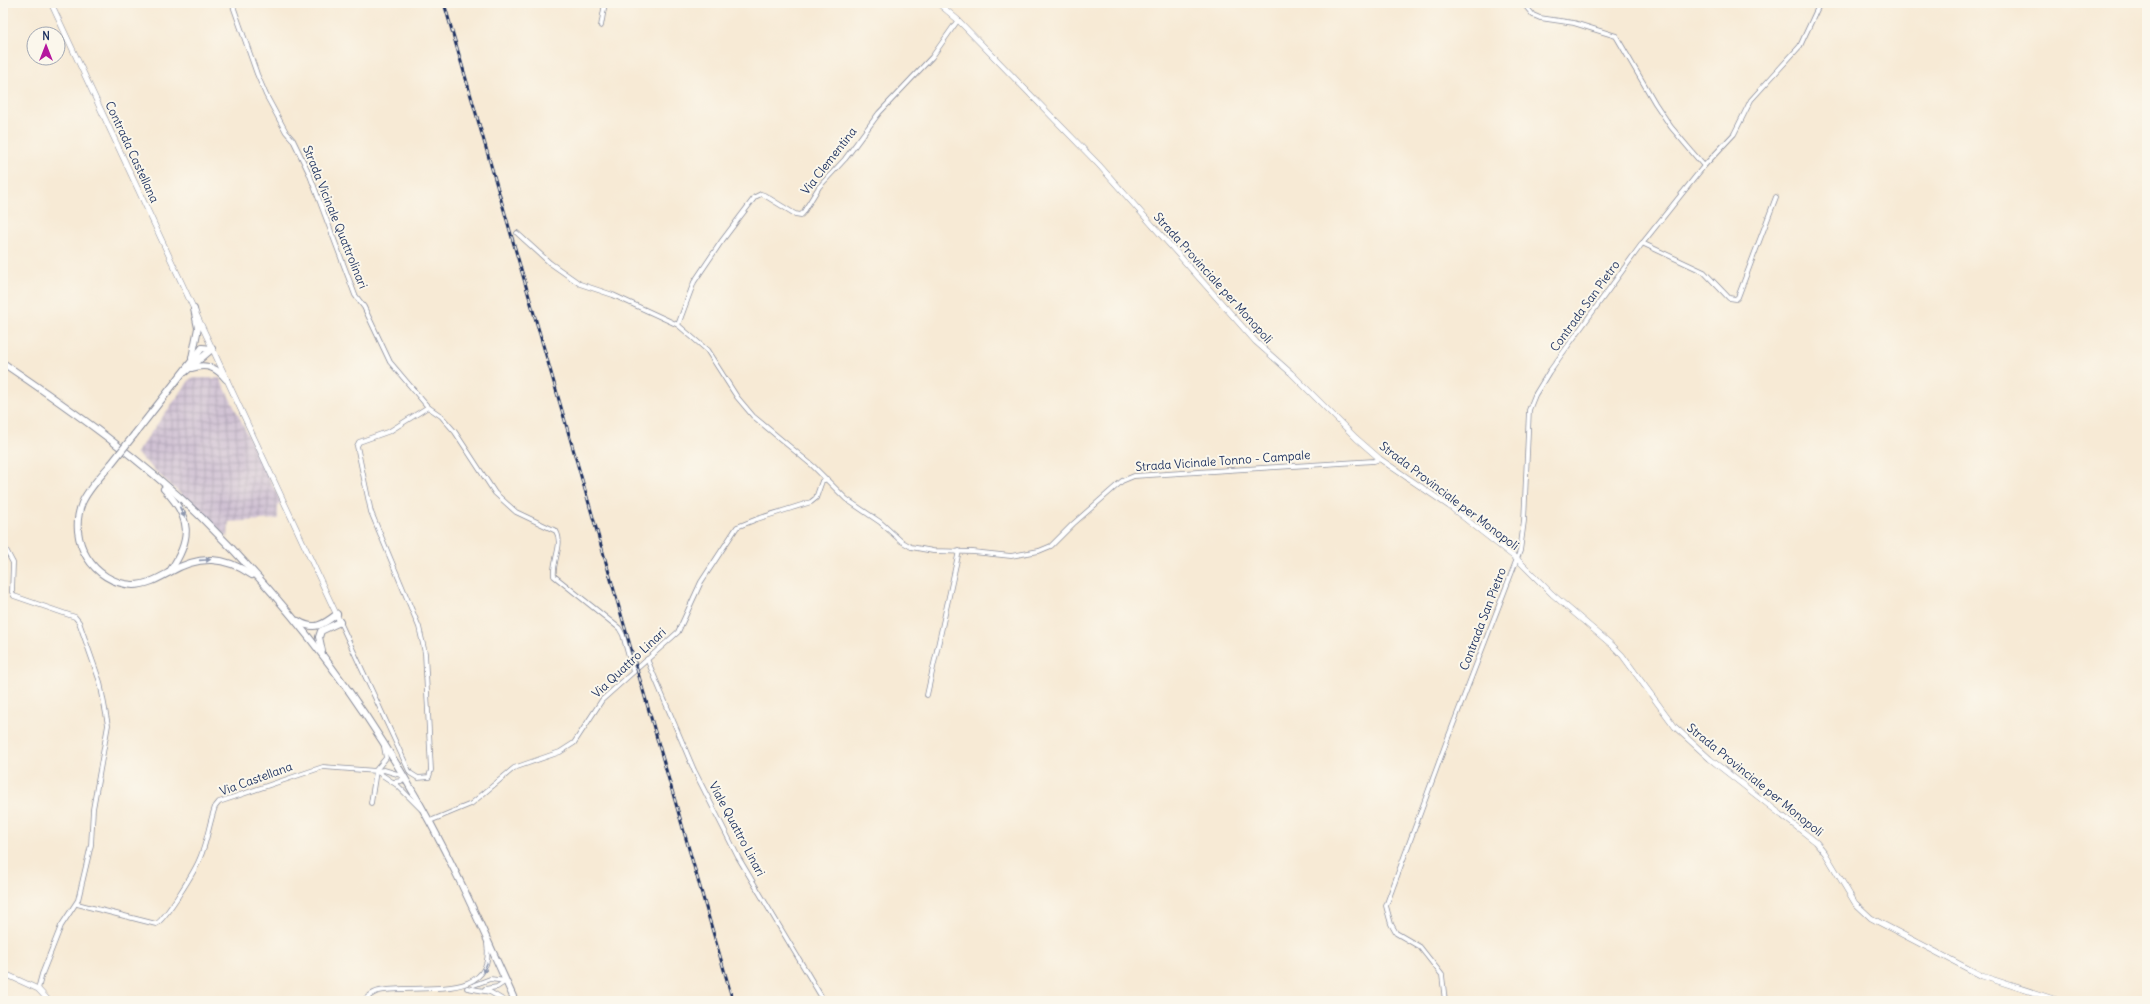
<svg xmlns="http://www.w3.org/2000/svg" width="2150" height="1004" viewBox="0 0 2150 1004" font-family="Delius,sans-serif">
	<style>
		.industrial { fill: url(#industrial-grid) }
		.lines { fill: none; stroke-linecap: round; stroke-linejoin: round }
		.minor-casing { stroke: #898c9a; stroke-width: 5.5 }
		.tertiary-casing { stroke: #898c9a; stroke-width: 6 }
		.secondary-casing { stroke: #898c9a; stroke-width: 8 }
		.minor { stroke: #fff; stroke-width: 4 }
		.tertiary { stroke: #fff; stroke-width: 5 }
		.secondary { stroke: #fff; stroke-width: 6 }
		.rail-casing { stroke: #1b2f5e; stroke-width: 3 }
		.rail { stroke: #fbf7ec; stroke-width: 1.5; stroke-dasharray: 4.5; stroke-linecap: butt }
		.secondary-bridge-casing { stroke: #898c9a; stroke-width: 8; stroke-linecap: butt }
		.secondary-bridge { stroke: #fff; stroke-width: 6 }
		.oneway { fill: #8d97ae }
		.labels { text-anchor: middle; stroke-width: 4; stroke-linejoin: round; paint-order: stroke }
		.street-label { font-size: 12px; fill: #1b2f5e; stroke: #fbf7ec }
	</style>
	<defs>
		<pattern id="industrial-grid" width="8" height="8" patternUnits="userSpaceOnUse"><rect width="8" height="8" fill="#cdbed2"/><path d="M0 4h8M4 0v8" fill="none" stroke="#a69bae"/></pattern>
	</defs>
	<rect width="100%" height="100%" fill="#fbf7ec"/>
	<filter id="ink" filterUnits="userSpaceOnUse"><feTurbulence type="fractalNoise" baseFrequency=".025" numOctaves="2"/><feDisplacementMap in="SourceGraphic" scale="8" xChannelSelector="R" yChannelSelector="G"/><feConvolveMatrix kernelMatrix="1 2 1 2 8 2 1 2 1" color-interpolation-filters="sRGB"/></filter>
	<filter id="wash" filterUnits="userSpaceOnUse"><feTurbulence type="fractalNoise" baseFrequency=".012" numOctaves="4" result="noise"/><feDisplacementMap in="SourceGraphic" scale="16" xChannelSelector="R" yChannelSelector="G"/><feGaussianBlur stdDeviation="0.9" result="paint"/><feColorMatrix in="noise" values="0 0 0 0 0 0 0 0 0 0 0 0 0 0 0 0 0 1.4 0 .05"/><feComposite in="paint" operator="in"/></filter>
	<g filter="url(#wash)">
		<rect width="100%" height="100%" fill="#f7ead5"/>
		<path class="industrial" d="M 191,378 L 220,378 L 281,502 L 278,507 L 278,519 L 229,522 L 228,538 L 136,453 Z"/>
	</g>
	<g filter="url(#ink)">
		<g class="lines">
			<defs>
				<g id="minor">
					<path d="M 232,3 L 257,74 L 266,95 L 286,132 L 293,140 L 309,173 L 355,295 L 364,307 L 390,362 L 428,407 L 441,416 L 455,432 L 495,493 L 516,512 L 556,531 C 564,544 552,561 554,576 L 619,628 L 623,635 L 633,672"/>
					<path d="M 1523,3 L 1533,15 L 1540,18 L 1574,23 L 1616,36 L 1655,103 L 1671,127 L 1704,166"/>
					<path d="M 601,26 L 605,3"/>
					<path d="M 517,233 L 550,263 L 580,284 L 613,295 L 678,325 L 707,350 L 737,397 L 753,416 L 813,466 L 846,499 L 880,522 L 901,541 L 911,547 L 933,551 L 973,552 L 1011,556 L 1039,551 L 1051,546 L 1073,524 L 1122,481 L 1134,476 L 1374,461 L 1380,459"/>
					<path d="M 1642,243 L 1704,272 L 1729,298 L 1736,299 L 1738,297 L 1776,197"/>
					<path d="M 678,325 L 694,282 L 721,242 L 755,197 L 761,194 L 764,195 L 795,214 L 801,215 L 803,213 L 819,187 L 845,159 L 879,113 L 932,57 L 958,20"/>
					<path d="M 3,544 L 13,563 L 12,592 L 14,596 L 75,617 L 79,622 L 100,682 L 108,725 L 93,809 L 91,845 L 78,900 L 61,926 L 42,974 L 38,989"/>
					<path d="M 340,622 L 410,773 L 418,778 L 429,777 L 431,770 L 425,653 L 419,627 L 371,512 L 357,446 L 359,442 L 390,431 L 428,407"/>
					<path d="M 647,659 L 694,770 L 738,857 L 824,1001"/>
					<path d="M 927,695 L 959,551"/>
					<path d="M 376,770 L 386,758 L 384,747"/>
					<path d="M 376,771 L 397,785 L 421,809"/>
					<path d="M 371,803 L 376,771"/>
					<path d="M 430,821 L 471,804 L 514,768 L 560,752 L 574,743 L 602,700 L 678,632 L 701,582 L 737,527 L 757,519 L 811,502 L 816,498 L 822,481 L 827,479"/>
					<path d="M 77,904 L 156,924 C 165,920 196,869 200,858 C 207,842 209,824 215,807 L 219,802 L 323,767 L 376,771 L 384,770 L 404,776 L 401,781 L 393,782"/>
					<path d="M 474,985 L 490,979 L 506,981"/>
					<path d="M 467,988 L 490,992 L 505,1001"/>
					<path d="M 485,989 L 497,987 L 506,981"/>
					<path d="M 363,1001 C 368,997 373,992 379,991 C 417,983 496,1004 487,944"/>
					<path d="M 1445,1001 L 1442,975 L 1420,947 L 1396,933 L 1391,924 L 1386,906 L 1446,743 L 1520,551 L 1524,521 L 1529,410 L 1535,395 L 1549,372 L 1641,245 L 1704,166 L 1734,134 L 1751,100 L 1800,46 L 1820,3"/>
				</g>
				<g id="tertiary">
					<path d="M 51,3 L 340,622"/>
					<path d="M 938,3 L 958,20 L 1099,165 L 1256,342 L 1291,373 L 1356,438 L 1380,459 L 1449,506 L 1518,560 L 1552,594 L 1613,646 L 1622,655 L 1675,727 L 1710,759 L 1816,842 L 1825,853 L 1855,903 L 1871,918 L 1982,976 L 2060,1001"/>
					<path d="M 3,973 L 38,989 L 49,1001"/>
				</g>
				<g id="secondary">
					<path d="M 192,358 L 198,328 L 194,309"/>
					<path d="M 3,363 C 72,410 141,459 201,517 C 280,595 350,684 406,780 C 448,850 481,926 515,1001"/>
					<path d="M 192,368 C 207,363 217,368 226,379"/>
					<path d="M 134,435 L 202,348 L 212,349 L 185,372"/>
					<path d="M 111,464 C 101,476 88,489 82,503 C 67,540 93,583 133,585 C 147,585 159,578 170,572 C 199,555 225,556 252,575"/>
					<path d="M 164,489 C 192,518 192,539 170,571"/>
					<path d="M 298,621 C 314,631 323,625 337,614"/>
					<path d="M 322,651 L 319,637 L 321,631 L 340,622"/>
				</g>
			</defs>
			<use href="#minor" class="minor-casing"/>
			<use href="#tertiary" class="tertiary-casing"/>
			<use href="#secondary" class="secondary-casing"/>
			<use href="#minor" class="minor"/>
			<use href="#tertiary" class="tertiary"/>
			<use href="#secondary" class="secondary"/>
			<defs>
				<path id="rail" d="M 444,3 L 733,1001"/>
			</defs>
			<use href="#rail" class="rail-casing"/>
			<use href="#rail" class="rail"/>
			<defs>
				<path id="secondary-bridge" d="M 111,464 L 134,435"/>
			</defs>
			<use href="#secondary-bridge" class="secondary-bridge-casing"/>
			<use href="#secondary-bridge" class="secondary-bridge"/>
		</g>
		<defs><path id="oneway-solid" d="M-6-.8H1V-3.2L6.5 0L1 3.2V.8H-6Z"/></defs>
		<g class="oneway">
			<use href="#oneway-solid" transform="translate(182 512) rotate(65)"/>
			<use href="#oneway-solid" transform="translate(205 560) rotate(-4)"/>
			<use href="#oneway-solid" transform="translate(485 968) rotate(112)"/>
		</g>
	</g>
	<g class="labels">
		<g class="street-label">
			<text transform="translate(132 152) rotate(65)" y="4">Contrada Castellana</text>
			<text transform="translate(829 161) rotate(-52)" y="4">Via Clementina</text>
			<text transform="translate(335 217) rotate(68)" y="4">Strada Vicinale Quattrolinari</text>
			<text transform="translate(1213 278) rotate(48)" y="4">Strada Provinciale per Monopoli</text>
			<text transform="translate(1585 306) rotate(-54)" y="4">Contrada San Pietro</text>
			<text transform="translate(1223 461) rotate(-4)" y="4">Strada Vicinale Tonno - Campale</text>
			<text transform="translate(1449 496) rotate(37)" y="4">Strada Provinciale per Monopoli</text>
			<text transform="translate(1483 619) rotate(-69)" y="4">Contrada San Pietro</text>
			<text transform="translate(629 663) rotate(-43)" y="4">Via Quattro Linari</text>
			<text transform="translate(256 779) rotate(-20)" y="4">Via Castellana</text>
			<text transform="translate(1755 780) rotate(39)" y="4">Strada Provinciale per Monopoli</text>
			<text transform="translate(737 829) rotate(62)" y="4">Viale Quattro Linari</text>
		</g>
	</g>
	<rect width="2150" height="1004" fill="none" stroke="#fbf7ec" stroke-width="16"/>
	<g transform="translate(46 46)"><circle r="19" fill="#fbf7ec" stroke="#a1a7b3"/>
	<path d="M0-3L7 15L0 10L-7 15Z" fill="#b5179e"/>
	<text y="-6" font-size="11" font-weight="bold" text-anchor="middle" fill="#1b2f5e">N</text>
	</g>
</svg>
